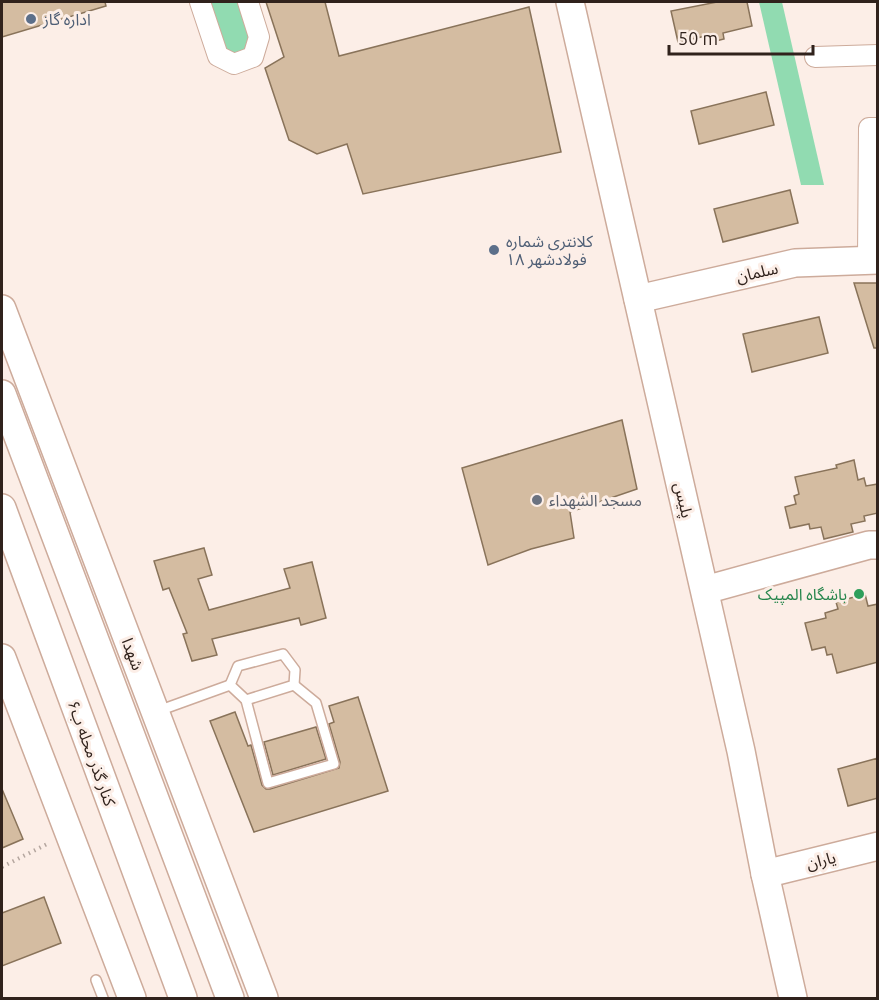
<svg xmlns="http://www.w3.org/2000/svg" width="879" height="1000" viewBox="0 0 879 1000" font-family="Ubuntu,'Noto Sans Arabic',sans-serif">
	<style>
		.green { fill: #91dbb1 }
		.building { fill: #d4bca1; stroke: #89735a; stroke-width: 1.5 }
		.lines { fill: none; stroke-linecap: round; stroke-linejoin: round }
		.lane-casing { stroke: #cdab9b; stroke-width: 12 }
		.street-casing { stroke: #cdab9b; stroke-width: 22 }
		.secondary-casing { stroke: #cdab9b; stroke-width: 30 }
		.path { stroke: #b4a69f; stroke-width: 4; stroke-dasharray: 1.5 4.5; stroke-linecap: butt }
		.lane { stroke: #fff; stroke-width: 9 }
		.street { stroke: #fff; stroke-width: 20 }
		.secondary { stroke: #fff; stroke-width: 27 }
		.service-dot { fill: #5c6f8a; stroke: #fceee7; stroke-width: 2 }
		.worship-dot { fill: #6b7280; stroke: #fceee7; stroke-width: 2 }
		.leisure-dot { fill: #2e9e5b; stroke: #fceee7; stroke-width: 2 }
		.labels { text-anchor: middle; stroke-width: 6; stroke-linejoin: round; paint-order: stroke }
		.service-label { font-size: 16px; fill: #4e5e75; stroke: #fceee7; text-anchor: start }
		.street-label { font-size: 16px; fill: #30221c; stroke: #fceee7 }
		.worship-label { font-size: 16px; fill: #5b616d; stroke: #fceee7; text-anchor: start }
		.leisure-label { font-size: 16px; fill: #27864d; stroke: #fceee7; text-anchor: end }
	</style>
	<rect width="100%" height="100%" fill="#fceee7"/>
	<g class="green">
		<path d="M 207,2 L 244,2 L 253,44 L 238,55 L 223,52 Z"/>
		<path d="M 759,2 L 782,2 L 824,185 L 801,185 Z"/>
	</g>
	<g class="building">
		<path d="M 2,2 L 105,2 L 106,6 L 2,37 Z"/>
		<path d="M 266,2 L 325,2 L 339,56 L 529,7 L 561,152 L 363,194 L 347,144 L 317,154 L 289,140 L 265,68 L 284,57 Z"/>
		<path d="M 717,2 L 747,2 L 752,26 L 723,33 L 724,39 L 708,43 L 706,36 L 678,42 L 671,11 Z"/>
		<path d="M 766,92 L 774,125 L 699,144 L 691,111 Z"/>
		<path d="M 790,190 L 798,223 L 723,242 L 714,209 Z"/>
		<path d="M 854,283 L 878,283 L 878,348 L 874,348 Z"/>
		<path d="M 819,317 L 828,353 L 752,372 L 743,334 Z"/>
		<path d="M 622,420 L 637,489 L 570,512 L 574,538 L 531,549 L 488,565 L 462,468 Z"/>
		<path d="M 854,460 L 858,480 L 864,478 L 866,486 L 878,484 L 878,513 L 864,516 L 865,521 L 851,524 L 853,532 L 824,539 L 821,527 L 810,529 L 809,524 L 790,528 L 785,507 L 796,504 L 794,496 L 799,494 L 795,477 L 837,468 L 836,465 Z"/>
		<path d="M 204,548 L 212,575 L 198,579 L 209,610 L 290,588 L 284,569 L 312,562 L 326,618 L 301,625 L 299,618 L 212,639 L 217,655 L 192,661 L 183,634 L 187,633 L 169,588 L 163,590 L 154,561 Z"/>
		<path d="M 865,594 L 868,606 L 878,604 L 878,662 L 837,673 L 832,654 L 827,655 L 825,647 L 812,650 L 805,623 L 826,618 L 825,613 L 838,609 L 836,602 Z"/>
		<path d="M 358,697 L 388,791 L 254,832 L 210,721 L 235,712 L 248,746 L 251,745 L 262,785 L 266,789 L 270,789 L 339,768 L 340,762 L 329,724 L 334,722 L 329,706 Z"/>
		<path d="M 316,727 L 326,759 L 273,775 L 264,742 Z"/>
		<path d="M 878,758 L 878,798 L 848,806 L 838,769 Z"/>
		<path d="M 2,789 L 23,839 L 2,848 Z"/>
		<path d="M 44,897 L 61,943 L 2,966 L 2,913 Z"/>
	</g>
	<g class="lines">
		<defs>
			<g id="lane">
				<path d="M 283,654 L 295,670 L 294,685 L 246,700 L 230,685 L 238,666 Z"/>
				<path d="M 246,700 L 268,783 L 334,764 L 316,703 L 294,685"/>
				<path d="M 158,711 L 230,685"/>
				<path d="M 96,980 L 103,998"/>
			</g>
			<g id="street">
				<path d="M 200,2 L 218,56 L 234,64 L 253,57 L 259,37 L 248,2"/>
				<path d="M 815,57 L 878,55"/>
				<path d="M 868,260 L 869,128 L 878,128"/>
			</g>
			<g id="secondary">
				<path d="M 570,2 L 741,751 L 765,874 L 793,998"/>
				<path d="M 638,299 L 795,263 L 878,260"/>
				<path d="M 2,309 L 264,998"/>
				<path d="M 2,394 L 230,998"/>
				<path d="M 2,508 L 183,998"/>
				<path d="M 705,590 L 869,545 L 878,545"/>
				<path d="M 2,658 L 132,998"/>
				<path d="M 765,874 L 878,846"/>
			</g>
		</defs>
		<use href="#lane" class="lane-casing"/>
		<use href="#street" class="street-casing"/>
		<use href="#secondary" class="secondary-casing"/>
		<path class="path" d="M 2,867 L 49,843"/>
		<use href="#lane" class="lane"/>
		<use href="#street" class="street"/>
		<use href="#secondary" class="secondary"/>
	</g>
	<g class="service-dot">
		<circle cx="31" cy="19" r="6"/>
		<circle cx="494" cy="250" r="6"/>
	</g>
	<circle class="worship-dot" cx="537" cy="500" r="6"/>
	<circle class="leisure-dot" cx="859" cy="594" r="6"/>
	<g class="labels">
		<g class="service-label">
			<text x="43" y="25">اداره گاز</text>
			<text x="506" y="247">کلانتری شماره<tspan x="506" dy="18">۱۸ فولادشهر</tspan></text>
		</g>
		<g class="street-label">
			<text transform="translate(757 272) rotate(-13)" y="6">سلمان</text>
			<text transform="translate(684 500) rotate(77)" y="6">پلیس</text>
			<text transform="translate(133 654) rotate(69)" y="6">شهدا</text>
			<text transform="translate(92 753) rotate(70)" y="6">کنار گذر محله ب۶</text>
			<text transform="translate(821 860) rotate(-14)" y="6">یاران</text>
		</g>
		<g class="worship-label">
			<text x="549" y="506">مسجد الشهداء</text>
		</g>
		<g class="leisure-label">
			<text x="847" y="600">باشگاه المپیک</text>
		</g>
	</g>
	<rect width="879" height="1000" fill="none" stroke="#30221c" stroke-width="6"/>
	<path d="M669 45v9h144v-9" fill="none" stroke="#30221c" stroke-width="3"/>
	<text x="678" y="45" font-size="18" fill="#30221c" stroke="#fceee7" stroke-width="4.5" paint-order="stroke">50 m</text>
</svg>
